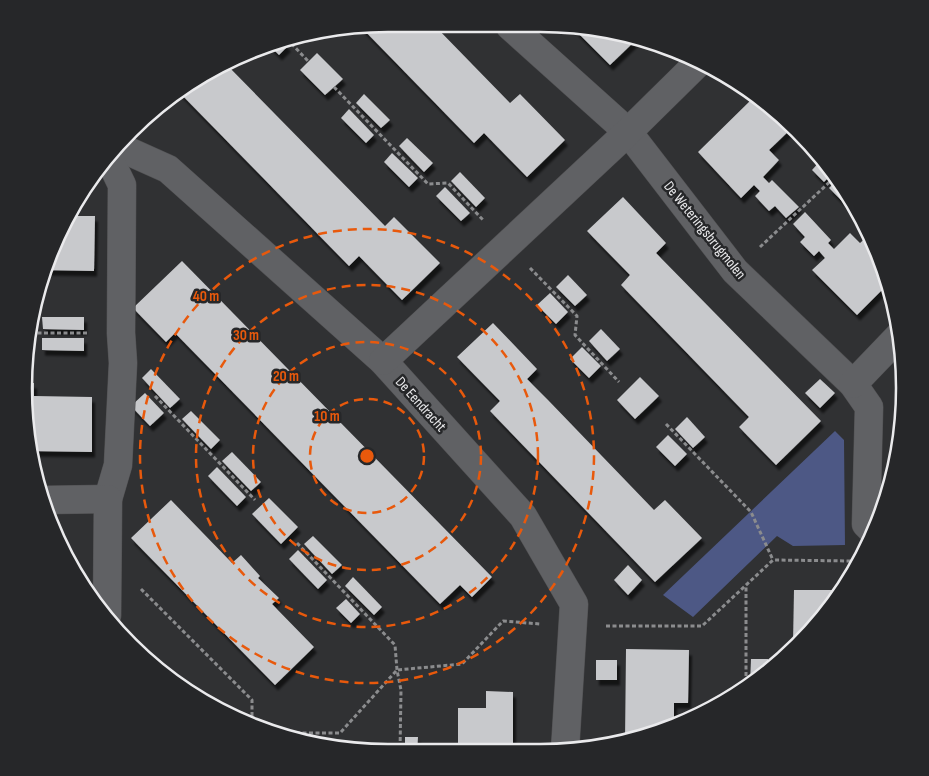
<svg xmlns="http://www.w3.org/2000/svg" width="929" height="776" viewBox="0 0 929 776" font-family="'Sofia Sans Condensed',sans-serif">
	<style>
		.green { fill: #4d5885 }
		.building { fill: #c8c9cc; filter: url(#shadow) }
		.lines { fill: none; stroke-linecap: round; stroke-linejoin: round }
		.minor-casing { stroke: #4f4f51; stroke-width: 29 }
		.path { stroke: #8b8c8e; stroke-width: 3; stroke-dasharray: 4 2.5; stroke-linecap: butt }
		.minor { stroke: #606164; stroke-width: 28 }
		.ring { fill: none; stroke: #e8590c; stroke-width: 2.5; stroke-dasharray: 9 6 }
		.labels { text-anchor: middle; stroke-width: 5; stroke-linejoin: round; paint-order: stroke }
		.street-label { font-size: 15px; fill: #eaeaec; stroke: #262729 }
		.rim { fill: none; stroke: #eaeaec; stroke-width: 2.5 }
		.centre { fill: #e8590c; stroke: #262729; stroke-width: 2.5 }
		.ring-label { font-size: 15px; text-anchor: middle; font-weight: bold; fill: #e8590c; stroke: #262729; stroke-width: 5; stroke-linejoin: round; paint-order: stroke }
	</style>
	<defs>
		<filter id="shadow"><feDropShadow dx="3" dy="5.5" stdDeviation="1" flood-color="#0009"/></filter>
	</defs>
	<rect width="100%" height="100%" fill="#303133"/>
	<path class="green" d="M 835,431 L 844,440 L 845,545 L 793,546 L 777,536 L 693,617 L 663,595 Z"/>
	<g class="building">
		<path d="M 388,24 L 433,24 L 510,103 L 520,94 L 565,140 L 527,177 L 484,133 L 474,143 L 361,27 Z"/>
		<path d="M 572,27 L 588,27 L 635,41 L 610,65 Z"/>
		<path d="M 283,41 L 288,46 L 279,55 L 270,46 Z"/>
		<path d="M 317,53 L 343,79 L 325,95 L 300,70 Z"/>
		<path d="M 226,64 L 385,226 L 394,217 L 440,263 L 402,300 L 359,256 L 349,266 L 179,92 L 206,72 Z"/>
		<path d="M 364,94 L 390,120 L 381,128 L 356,103 Z"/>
		<path d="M 753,98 L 793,127 L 769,150 L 779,160 L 763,177 L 769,183 L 772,180 L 799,207 L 786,218 L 775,206 L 769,211 L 755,196 L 760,191 L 754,185 L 741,198 L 698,152 Z"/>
		<path d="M 349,109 L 374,135 L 366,143 L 341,118 Z"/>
		<path d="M 407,138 L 433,163 L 424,172 L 399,146 Z"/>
		<path d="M 392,153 L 418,178 L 409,187 L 384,162 Z"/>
		<path d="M 822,159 L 833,173 L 824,182 L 812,170 Z"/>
		<path d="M 460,172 L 485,198 L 476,207 L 451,181 Z"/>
		<path d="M 838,179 L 848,194 L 841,200 L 829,188 Z"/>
		<path d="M 445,187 L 470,213 L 461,221 L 436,196 Z"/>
		<path d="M 623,197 L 666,243 L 656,253 L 821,421 L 776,465 L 739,427 L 749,417 L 621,285 L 630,275 L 587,231 Z"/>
		<path d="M 805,212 L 831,240 L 828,243 L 834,249 L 850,233 L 860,243 L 870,234 L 877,248 L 888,284 L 857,315 L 812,270 L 825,258 L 819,251 L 814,256 L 800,242 L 805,237 L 793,224 Z"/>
		<path d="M 70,216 L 95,216 L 94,271 L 43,270 Z"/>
		<path d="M 182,261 L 492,577 L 472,597 L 460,585 L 440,604 L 175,333 L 166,342 L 133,308 Z"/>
		<path d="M 568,275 L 587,295 L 575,306 L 556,287 Z"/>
		<path d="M 550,293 L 568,312 L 556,324 L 537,305 Z"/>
		<path d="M 42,317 L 84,317 L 84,330 L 43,329 Z"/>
		<path d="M 493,323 L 537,369 L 527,379 L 548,400 L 654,510 L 665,500 L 702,538 L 655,582 L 490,411 L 500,401 L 457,357 Z"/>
		<path d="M 601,329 L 620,349 L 607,361 L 589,341 Z"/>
		<path d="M 42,338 L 84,338 L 84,351 L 42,350 Z"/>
		<path d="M 582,347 L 601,366 L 589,378 L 570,359 Z"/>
		<path d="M 151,369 L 180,399 L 170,408 L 142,378 Z"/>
		<path d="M 640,377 L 659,396 L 635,419 L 617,400 Z"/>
		<path d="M 820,379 L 835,393 L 820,408 L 805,393 Z"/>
		<path d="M 26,383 L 34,383 L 34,396 L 92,397 L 92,452 L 30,451 Z"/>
		<path d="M 145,393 L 164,413 L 150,426 L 131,406 Z"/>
		<path d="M 903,408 L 898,459 L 896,465 L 896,415 Z"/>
		<path d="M 191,411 L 220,440 L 211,449 L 182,419 Z"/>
		<path d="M 687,417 L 705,437 L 693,448 L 675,429 Z"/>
		<path d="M 668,435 L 687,454 L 675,466 L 656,447 Z"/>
		<path d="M 232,452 L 261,482 L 251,491 L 222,461 Z"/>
		<path d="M 217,467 L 246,497 L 237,506 L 208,476 Z"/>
		<path d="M 269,498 L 298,527 L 281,544 L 252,514 Z"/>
		<path d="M 171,500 L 232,563 L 241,555 L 260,576 L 258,578 L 279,598 L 272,604 L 314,647 L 275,685 L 131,538 Z"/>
		<path d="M 313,536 L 342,565 L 332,574 L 304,544 Z"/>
		<path d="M 298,550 L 327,580 L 318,589 L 289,559 Z"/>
		<path d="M 628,565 L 642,580 L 628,595 L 614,580 Z"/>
		<path d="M 353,577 L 382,607 L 374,615 L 345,586 Z"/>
		<path d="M 794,590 L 844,590 L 800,643 L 793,643 Z"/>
		<path d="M 346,599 L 360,614 L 351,623 L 336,608 Z"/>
		<path d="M 626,649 L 689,650 L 688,703 L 674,703 L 674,727 L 625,741 Z"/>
		<path d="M 751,659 L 768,659 L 768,671 L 750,685 Z"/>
		<rect x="596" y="660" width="21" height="20"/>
		<path d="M 486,691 L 513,692 L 513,752 L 458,752 L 458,708 L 486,708 Z"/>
		<path d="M 405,737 L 418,737 L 417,752 L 405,752 Z"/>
	</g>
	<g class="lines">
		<defs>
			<g id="minor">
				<path d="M 510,26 L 628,132 L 735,271 L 853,384 L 869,407 L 866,524 L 875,533"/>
				<path d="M 119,147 L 168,169 L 383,361 L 523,516 L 574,604 L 565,750"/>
				<path d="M 383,361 L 628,132 L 700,61"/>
				<path d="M 853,384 L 900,335"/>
				<path d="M 108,499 L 118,465 L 123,363 L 121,333 L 122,185 L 109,158"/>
				<path d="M 43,500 L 108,499 L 107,615"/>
			</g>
		</defs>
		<use href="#minor" class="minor-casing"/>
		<g class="path">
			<path d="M 287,39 L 309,62"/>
			<path d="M 334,87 L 428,184 L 448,183 L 484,221"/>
			<path d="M 760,247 L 836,176"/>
			<path d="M 530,268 L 577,316 L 575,335 L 619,382"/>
			<path d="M 31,333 L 88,333"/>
			<path d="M 155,396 L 255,500"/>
			<path d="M 666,424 L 751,512 L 773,560"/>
			<path d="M 297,543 L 395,645 L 397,670 L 401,690 L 400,752"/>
			<path d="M 141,589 L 252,700 L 252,724"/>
			<path d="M 606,626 L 702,626 L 773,560 L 850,561 L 857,567"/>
			<path d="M 746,689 L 746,585"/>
			<path d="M 270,733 L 340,733 L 397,670 L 462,664 L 503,621 L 540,624"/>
		</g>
		<use href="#minor" class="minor"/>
	</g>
	<g class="ring">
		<circle cx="367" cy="456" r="57"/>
		<circle cx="367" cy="456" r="114"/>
		<circle cx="367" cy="456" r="171"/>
		<circle cx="367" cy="456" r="227"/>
	</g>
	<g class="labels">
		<g class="street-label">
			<text transform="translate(705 230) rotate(51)" y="5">De Weteringsbrugmolen</text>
			<text transform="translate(421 404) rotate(48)" y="5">De Eendracht</text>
		</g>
	</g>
	<path d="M0 0H929V776H0ZM388 32H540A356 356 0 0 1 896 388V388A356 356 0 0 1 540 744H388A356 356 0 0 1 32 388V388A356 356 0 0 1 388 32Z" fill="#262729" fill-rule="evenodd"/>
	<path class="rim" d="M388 32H540A356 356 0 0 1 896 388V388A356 356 0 0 1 540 744H388A356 356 0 0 1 32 388V388A356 356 0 0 1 388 32Z"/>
	<circle cx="367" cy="456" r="8" class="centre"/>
	<g class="ring-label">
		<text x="206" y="301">40 m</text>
		<text x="246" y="340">30 m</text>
		<text x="286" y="381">20 m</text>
		<text x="327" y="421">10 m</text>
	</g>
</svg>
